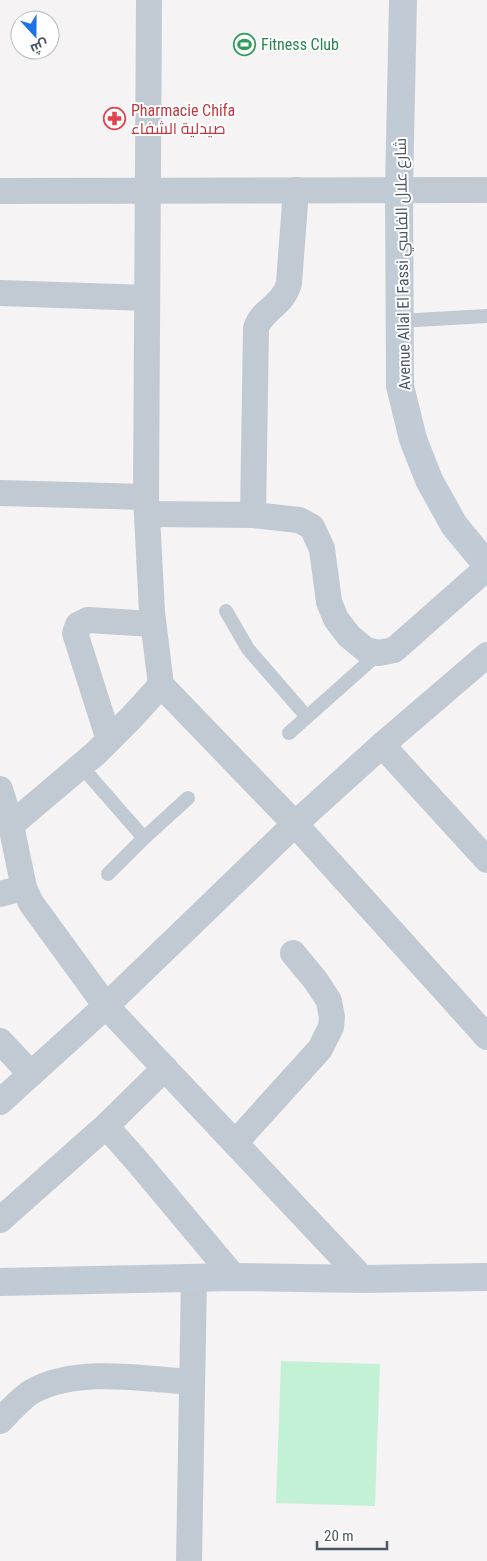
<svg xmlns="http://www.w3.org/2000/svg" width="487" height="1561" viewBox="0 0 487 1561" font-family="'Roboto Condensed',Cairo,sans-serif">
	<style>
		.green { fill: #c3f1d5 }
		.lines { fill: none; stroke-linecap: round; stroke-linejoin: round }
		.lane { stroke: #c1cad2; stroke-width: 14 }
		.street { stroke: #c1cad2; stroke-width: 26 }
		.secondary { stroke: #c1cbd6; stroke-width: 28 }
		.labels { text-anchor: middle; stroke-width: 4; stroke-linejoin: round; paint-order: stroke }
		.leisure-label { font-size: 16px; fill: #27864d; stroke: #fff; text-anchor: start }
		.health-label { font-size: 16px; fill: #be3a42; stroke: #fff; text-anchor: start }
		.street-label { font-size: 16px; fill: #4a5661; stroke: #fff }
	</style>
	<rect width="100%" height="100%" fill="#f5f3f3"/>
	<path class="green" d="M 281,1361 L 380,1364 L 375,1506 L 276,1503 Z"/>
	<g class="lines">
		<g class="lane">
			<path d="M 399,321 L 487,316"/>
			<path d="M 226,611 L 248,649 L 307,717"/>
			<path d="M 289,733 L 379,653"/>
			<path d="M 81,766 L 144,838 L 188,798"/>
			<path d="M 108,874 L 144,838"/>
		</g>
		<g class="street">
			<path d="M 149,0 L 146,497 L 152,612 L 161,685 L 295,824 L 487,1037"/>
			<path d="M 0,191 L 487,190"/>
			<path d="M 0,293 L 147,298"/>
			<path d="M 0,493 L 146,497"/>
			<path d="M 147,514 L 253,515 L 299,520 L 312,527 L 322,549 L 329,602 L 336,619 L 349,636 L 366,650 L 379,653 L 394,650 L 487,568"/>
			<path d="M 253,515 L 256,328 C 262,309 283,306 289,283 L 296,190"/>
			<path d="M 109,740 L 75,633 L 78,625 L 88,620 L 153,624"/>
			<path d="M 382,745 L 487,860"/>
			<path d="M 0,789 L 11,825 L 24,888 L 31,903 L 106,1006 L 363,1279"/>
			<path d="M 11,825 L 96,753 L 132,717 L 161,685"/>
			<path d="M 0,894 L 24,888"/>
			<path d="M 0,1041 L 31,1074"/>
			<path d="M 165,1068 L 106,1126 L 137,1161 L 234,1277"/>
			<path d="M 0,1102 L 106,1006 L 295,824 L 382,745 L 487,655"/>
			<path d="M 235,1143 L 320,1049 L 331,1027 L 332,1017 L 329,1001 L 316,981 L 293,953"/>
			<path d="M 0,1220 L 106,1126"/>
			<path d="M 0,1421 C 8,1413 25,1394 35,1390 C 80,1367 143,1379 192,1382"/>
			<path d="M 189,1561 L 194,1278"/>
		</g>
		<g class="secondary">
			<path d="M 403,0 L 399,189 L 400,386 L 413,439 L 429,480 L 454,525 L 487,565"/>
			<path d="M 0,1282 L 234,1277 L 363,1279 L 487,1277"/>
		</g>
	</g>
	<defs>
		<symbol id="stadium-ring" viewBox="-11 -11 22 22"><circle r="9.5" fill="#fff" stroke="#2e9e5b" stroke-width="1.5"/><path d="M0-5a6.5 5 0 1 0 0 10a6.5 5 0 1 0 0-10ZM-3.5-1.8h7v3.6h-7Z" fill="#2e9e5b"/></symbol>
		<symbol id="pharmacy-ring" viewBox="-11 -11 22 22"><circle r="9.5" fill="#fff" stroke="#e0444e" stroke-width="1.5"/><path d="M-2-6h4v4h4v4h-4v4h-4v-4h-4v-4h4Z" fill="#e0444e"/></symbol>
	</defs>
	<g fill-rule="evenodd">
		<use href="#stadium-ring" x="232" y="32" width="25" height="25"/>
		<use href="#pharmacy-ring" x="102" y="106" width="25" height="25"/>
	</g>
	<g class="labels">
		<g class="leisure-label">
			<text x="261" y="50">Fitness Club</text>
		</g>
		<g class="health-label">
			<text x="131" y="116">Pharmacie Chifa<tspan x="131" dy="18">صيدلية الشفاء</tspan></text>
		</g>
		<g class="street-label">
			<text transform="translate(402 264) rotate(-91)" y="6">Avenue Allal El Fassi شارع علال الفاسي</text>
		</g>
	</g>
	<g transform="translate(35 35) rotate(159)"><circle r="24" fill="#ffffff" stroke="#b7bbc0"/>
	<path d="M0-4L9 19L0 12L-9 19Z" fill="#1a73e8"/>
	<text y="-8" font-size="14" font-weight="bold" text-anchor="middle" fill="#4a5661">ش</text>
	</g>
	<path d="M317 1541v8h70v-8" fill="none" stroke="#4a5661" stroke-width="2.5"/>
	<text x="324" y="1541" font-size="15" fill="#4a5661" stroke="#ffffff" stroke-width="4" paint-order="stroke">20 m</text>
</svg>
